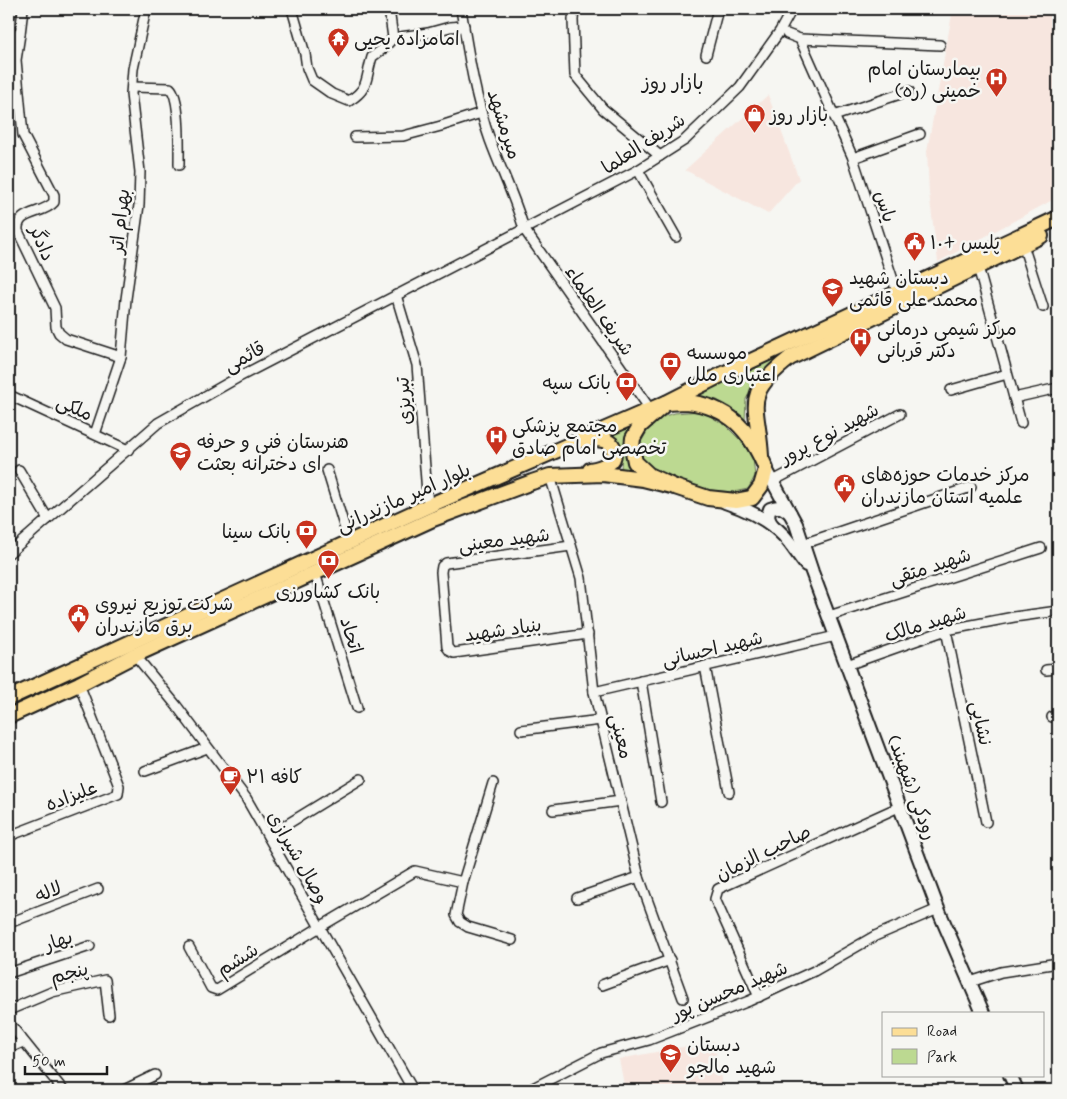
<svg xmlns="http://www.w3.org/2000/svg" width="1067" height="1099" viewBox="0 0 1067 1099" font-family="Mynerve,'Playpen Sans Arabic',sans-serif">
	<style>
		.built { fill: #f7e6df }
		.green { fill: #bcd991; stroke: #6c7a56 }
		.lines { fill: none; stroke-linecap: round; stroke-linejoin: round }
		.minor-casing { stroke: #1c1c1c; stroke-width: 12 }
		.secondary-casing { stroke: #1c1c1c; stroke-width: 16 }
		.primary-casing { stroke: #1c1c1c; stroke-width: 18 }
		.minor { stroke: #f6f6f2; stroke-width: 9 }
		.secondary { stroke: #f6f6f2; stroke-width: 12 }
		.primary { stroke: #fcde96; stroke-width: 14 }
		.labels { text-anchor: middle; stroke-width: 5; stroke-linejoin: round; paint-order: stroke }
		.poi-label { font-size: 19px; fill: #1c1c1c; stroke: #f6f6f2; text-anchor: start }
		.street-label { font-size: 19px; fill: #1c1c1c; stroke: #f6f6f2 }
		.neighbourhood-label { font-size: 20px; fill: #1c1c1c; stroke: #f6f6f2 }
	</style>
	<rect width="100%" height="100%" fill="#f6f6f2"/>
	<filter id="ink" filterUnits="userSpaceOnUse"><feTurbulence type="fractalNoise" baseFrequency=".02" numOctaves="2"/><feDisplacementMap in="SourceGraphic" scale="10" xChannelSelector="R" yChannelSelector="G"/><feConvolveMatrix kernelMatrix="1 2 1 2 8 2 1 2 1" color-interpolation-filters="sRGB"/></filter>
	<g filter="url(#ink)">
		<g class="built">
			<path d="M 953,9 L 1058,9 L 1058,197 L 938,262 L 929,193 L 927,151 Z"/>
			<path d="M 768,95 L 799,179 L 768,214 L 685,170 Z"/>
			<path d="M 714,1041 L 723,1090 L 625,1090 L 619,1059 Z"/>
		</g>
		<g class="green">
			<path d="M 944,280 L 770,367 L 753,387 L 746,399 L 745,421 L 736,412 L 717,400 L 688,396 Z"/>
			<path d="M 701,411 L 725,425 L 742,442 L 753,459 L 755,476 L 748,489 L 733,492 L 709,490 L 686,484 L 657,472 L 641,457 L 640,444 L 649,428 L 661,417 L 675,413 Z"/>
			<path d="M 636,424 L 638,471 L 621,468 C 623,448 618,444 600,435 Z"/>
		</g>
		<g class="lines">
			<defs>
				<g id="minor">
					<path d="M 292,9 L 305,54 L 307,68 L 312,80 L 332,94 L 349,101 C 370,88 365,79 372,57 L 384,48 L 393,38 L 428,33 L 450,27 L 464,26"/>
					<path d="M 389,9 L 393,38"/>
					<path d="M 461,9 C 468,52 475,98 490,140 C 501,170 515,198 524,229 L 650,409"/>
					<path d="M 574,9 L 573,20 L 575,75 L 603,109 L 660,156"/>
					<path d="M 20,34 L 16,60 L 23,135 L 54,195 L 54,202 C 43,215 16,210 18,231 L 55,308 L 56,327 L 59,333 L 66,339 L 121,357"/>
					<path d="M 787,34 L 800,39 L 853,158 L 897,292"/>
					<path d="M 9,36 L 20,34 L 23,9"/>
					<path d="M 800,39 L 940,45"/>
					<path d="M 706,55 L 718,9"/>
					<path d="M 132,87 L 170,88 C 181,98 179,150 179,165"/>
					<path d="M 834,116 L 909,91"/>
					<path d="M 355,137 L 403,136 L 441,126 L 481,113"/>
					<path d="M 853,158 L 920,134"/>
					<path d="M 638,170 L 676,237"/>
					<path d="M 1023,245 L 1043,307"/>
					<path d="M 978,267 L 1021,423"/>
					<path d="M 396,295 L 417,365 L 428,506"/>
					<path d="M 951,390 L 1007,374"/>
					<path d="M 9,395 L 128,450"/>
					<path d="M 1014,398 L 1058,388"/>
					<path d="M 95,434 L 121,357 L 126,299 L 139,205 L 140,172 L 131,94 L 133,69 L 146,9"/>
					<path d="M 19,470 L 48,519"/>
					<path d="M 327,470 L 349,542"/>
					<path d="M 550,476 L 581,578 L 594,692 L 639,877 L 683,998"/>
					<path d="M 773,481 L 900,414"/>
					<path d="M 803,544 L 971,487"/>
					<path d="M 571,546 L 446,563 L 442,566 L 441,572 L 447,647 L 450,651 L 454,653 L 588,634"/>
					<path d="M 9,553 L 158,423 L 237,378 L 638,170 L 685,140 L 740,87 L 780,31 L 792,9"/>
					<path d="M 315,573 L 357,708"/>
					<path d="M 829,616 L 1041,548"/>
					<path d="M 946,630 L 986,822"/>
					<path d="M 135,655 L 176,705 L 246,798 L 413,1090"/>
					<path d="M 847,665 L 946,630 L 1014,617 L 1058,611"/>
					<path d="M 705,666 L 729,792"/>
					<path d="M 1046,670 L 1058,669"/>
					<path d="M 641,681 L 661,802"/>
					<path d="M 594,692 L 836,636"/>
					<path d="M 1052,717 L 1058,715"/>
					<path d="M 521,730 L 601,720"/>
					<path d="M 145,771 L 207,748"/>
					<path d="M 493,783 L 463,882 L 456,915 L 460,922 L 468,927 L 512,940"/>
					<path d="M 553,810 L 621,801"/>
					<path d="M 9,836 L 118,794 L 119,786 L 79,684"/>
					<path d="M 268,836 L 361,779"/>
					<path d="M 577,898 L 639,877"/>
					<path d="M 9,923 L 98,889"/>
					<path d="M 189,947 L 211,988 L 217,990 L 320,927 L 415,871 L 463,882"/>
					<path d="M 9,973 L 90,946"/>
					<path d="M 970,982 L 1001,972 L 1058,963"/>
					<path d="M 602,985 L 670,960"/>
					<path d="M 759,997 L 715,899 L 718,889 L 901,806"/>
					<path d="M 9,1010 L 52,992 L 105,980 L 109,1015"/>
					<path d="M 9,1023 L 63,1090"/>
					<path d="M 9,1048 L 23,1042"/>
					<path d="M 124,1090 L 155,1075"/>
					<path d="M 529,1090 L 601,1053 L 649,1040 L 749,1001 L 814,971 L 875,936 L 938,909"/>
				</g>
				<g id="secondary">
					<path d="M 766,469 L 796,524 L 812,572 L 938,909 L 983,1013"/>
					<path d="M 725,502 C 746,509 768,519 784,536 C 792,545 798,555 806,565"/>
					<path d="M 773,526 C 768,520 767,516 770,509 C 779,505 783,507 790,513"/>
					<path d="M 1010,1075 L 1017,1090"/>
				</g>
				<g id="primary">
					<path d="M 686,402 C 729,406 750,430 766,469 L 761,486 L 752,498 L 736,501 L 708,498 L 675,487 L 649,475 L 635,462 L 632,447 L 633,438 L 640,426 L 666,403 Z"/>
					<path d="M 586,439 C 598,439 614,438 614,453 C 614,457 612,461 609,463 C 604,467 596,469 590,470"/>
					<path d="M 761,456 C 758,403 741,396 790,358 L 1041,236"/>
					<path d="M 9,698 L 428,506 L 666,403 L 723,374 L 1058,218"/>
					<path d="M 9,716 L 79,684 L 135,655 L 433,519 L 532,482 L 550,476 L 603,474 L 643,479 L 675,487"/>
				</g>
			</defs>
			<use href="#minor" class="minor-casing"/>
			<use href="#secondary" class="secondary-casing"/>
			<use href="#primary" class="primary-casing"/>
			<use href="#minor" class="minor"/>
			<use href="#secondary" class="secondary"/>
			<use href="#primary" class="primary"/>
		</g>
	</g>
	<defs>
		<symbol id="temple-pin" viewBox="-11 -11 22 30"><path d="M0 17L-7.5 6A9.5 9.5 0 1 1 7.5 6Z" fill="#c8321e" stroke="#f6f6f2"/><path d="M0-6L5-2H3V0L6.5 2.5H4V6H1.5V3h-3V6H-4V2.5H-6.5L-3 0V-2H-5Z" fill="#fff"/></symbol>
		<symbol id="hospital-pin" viewBox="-11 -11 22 30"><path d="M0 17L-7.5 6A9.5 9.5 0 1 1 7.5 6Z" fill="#c8321e" stroke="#f6f6f2"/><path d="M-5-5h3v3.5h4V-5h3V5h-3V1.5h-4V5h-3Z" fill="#fff"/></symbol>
		<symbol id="shop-pin" viewBox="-11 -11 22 30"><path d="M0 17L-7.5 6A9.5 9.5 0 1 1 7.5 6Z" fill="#c8321e" stroke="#f6f6f2"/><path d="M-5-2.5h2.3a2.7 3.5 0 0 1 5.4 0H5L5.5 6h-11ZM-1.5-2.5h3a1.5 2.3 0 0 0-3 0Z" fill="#fff"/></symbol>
		<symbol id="civic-pin" viewBox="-11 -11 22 30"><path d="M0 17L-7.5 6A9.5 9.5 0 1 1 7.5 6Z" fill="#c8321e" stroke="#f6f6f2"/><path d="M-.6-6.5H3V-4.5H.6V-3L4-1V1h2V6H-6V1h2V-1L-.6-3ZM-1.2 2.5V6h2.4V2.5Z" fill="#fff"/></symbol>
		<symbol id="school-pin" viewBox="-11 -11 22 30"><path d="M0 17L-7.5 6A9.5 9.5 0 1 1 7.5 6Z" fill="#c8321e" stroke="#f6f6f2"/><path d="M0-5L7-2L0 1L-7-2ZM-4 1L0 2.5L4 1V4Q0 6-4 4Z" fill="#fff"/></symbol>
		<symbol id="bank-pin" viewBox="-11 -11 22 30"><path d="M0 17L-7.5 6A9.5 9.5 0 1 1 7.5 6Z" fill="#c8321e" stroke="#f6f6f2"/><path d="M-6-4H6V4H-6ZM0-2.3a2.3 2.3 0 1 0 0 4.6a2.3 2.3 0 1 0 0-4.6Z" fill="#fff"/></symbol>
		<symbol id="cafe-pin" viewBox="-11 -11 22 30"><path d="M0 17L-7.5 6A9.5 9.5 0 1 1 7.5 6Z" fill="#c8321e" stroke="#f6f6f2"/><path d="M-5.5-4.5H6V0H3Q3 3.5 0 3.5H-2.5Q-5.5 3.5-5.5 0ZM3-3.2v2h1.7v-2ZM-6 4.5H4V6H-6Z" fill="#fff"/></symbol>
	</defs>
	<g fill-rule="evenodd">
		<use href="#temple-pin" x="326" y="26" width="25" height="34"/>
		<use href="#hospital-pin" x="984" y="66" width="25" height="34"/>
		<use href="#shop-pin" x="742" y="102" width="25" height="34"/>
		<use href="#civic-pin" x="902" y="230" width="25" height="34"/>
		<use href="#school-pin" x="820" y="276" width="25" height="34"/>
		<use href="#hospital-pin" x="848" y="326" width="25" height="34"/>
		<use href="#bank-pin" x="658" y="350" width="25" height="34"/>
		<use href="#bank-pin" x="614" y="370" width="25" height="34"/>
		<use href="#hospital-pin" x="484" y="424" width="25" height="34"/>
		<use href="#school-pin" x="168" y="440" width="25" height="34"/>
		<use href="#civic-pin" x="832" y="472" width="25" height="34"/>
		<use href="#bank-pin" x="294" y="518" width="25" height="34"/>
		<use href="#bank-pin" x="316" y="548" width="25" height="34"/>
		<use href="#civic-pin" x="66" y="602" width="25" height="34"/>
		<use href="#cafe-pin" x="218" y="764" width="25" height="34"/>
		<use href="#school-pin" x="658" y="1042" width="25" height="34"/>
	</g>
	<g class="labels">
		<g class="poi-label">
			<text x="354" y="45">امامزاده یحیی</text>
			<text x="981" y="75" text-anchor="end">بیمارستان امام<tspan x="981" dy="22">خمینی (ره)</tspan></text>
			<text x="770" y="121">بازار روز</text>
			<text x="930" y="249">پلیس +١٠</text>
			<text x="849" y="284">دبستان شهید<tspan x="849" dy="22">محمد علی قائمی</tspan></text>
			<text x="877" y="335">مرکز شیمی درمانی<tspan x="877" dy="22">دکتر قربانی</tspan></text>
			<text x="687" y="359">موسسه<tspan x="687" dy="22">اعتباری ملل</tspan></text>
			<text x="611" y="389" text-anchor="end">بانک سپه</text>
			<text x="512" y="432">مجتمع پزشکی<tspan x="512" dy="22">تخصصی امام صادق</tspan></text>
			<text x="197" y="448">هنرستان فنی و حرفه<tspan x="197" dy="22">ای دخترانه بعثت</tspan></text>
			<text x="861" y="481">مرکز خدمات حوزه‌های<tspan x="861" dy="22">علمیه استان مازندران</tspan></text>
			<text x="291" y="538" text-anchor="end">بانک سینا</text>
			<text x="328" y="598" text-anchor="middle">بانک کشاورزی</text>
			<text x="95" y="610">شرکت توزیع نیروی<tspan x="95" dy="22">برق مازندران</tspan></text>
			<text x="246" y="783">کافه ۲۱</text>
			<text x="687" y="1051">دبستان<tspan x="687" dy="22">شهید مالجو</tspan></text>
		</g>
		<g class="street-label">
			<text transform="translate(505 124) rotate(72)" y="7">میرمشهد</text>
			<text transform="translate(643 143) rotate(-33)" y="7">شریف العلما</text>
			<text transform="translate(886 206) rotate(72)" y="7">یاس</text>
			<text transform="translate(119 221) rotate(-84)" y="7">بهرام اتر</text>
			<text transform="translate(43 243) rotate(67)" y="7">دادگر</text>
			<text transform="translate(600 310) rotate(55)" y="7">شریف العلماء</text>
			<text transform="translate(244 356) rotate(-28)" y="7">قائمی</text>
			<text transform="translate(403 401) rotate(-94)" y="7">تبریزی</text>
			<text transform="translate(75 407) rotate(24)" y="7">ملکی</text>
			<text transform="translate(829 433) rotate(-28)" y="7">شهید نوع پرور</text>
			<text transform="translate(403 497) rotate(-24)" y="7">بلوار امیر مازندرانی</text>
			<text transform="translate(504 539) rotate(-7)" y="7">شهید معینی</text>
			<text transform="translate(930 566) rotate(-18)" y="7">شهید متقی</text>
			<text transform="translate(925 623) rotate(-17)" y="7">شهید مالک</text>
			<text transform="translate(503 629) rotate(-8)" y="7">بنیاد شهید</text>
			<text transform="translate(352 635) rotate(73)" y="7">اتحاد</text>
			<text transform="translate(712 648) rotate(-13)" y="7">شهید احسانی</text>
			<text transform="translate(982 723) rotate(78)" y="7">نشایی</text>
			<text transform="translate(622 736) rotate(76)" y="7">معینی</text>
			<text transform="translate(913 787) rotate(70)" y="7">رودکی (شهبند)</text>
			<text transform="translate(71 795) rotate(-21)" y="7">علیزاده</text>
			<text transform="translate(763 852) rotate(-26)" y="7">صاحب الزمان</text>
			<text transform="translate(299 857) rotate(60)" y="7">وصال شیرازی</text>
			<text transform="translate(48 891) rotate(-21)" y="7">لاله</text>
			<text transform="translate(58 940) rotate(-19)" y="7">بهار</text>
			<text transform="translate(237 959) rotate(-32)" y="7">ششم</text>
			<text transform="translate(69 972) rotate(-14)" y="7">پنجم</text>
			<text transform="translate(729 990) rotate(-23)" y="7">شهید محسن پور</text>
		</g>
		<g class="neighbourhood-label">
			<text x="673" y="89">بازار روز</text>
		</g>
	</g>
	<rect width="1067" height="1099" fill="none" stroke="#f6f6f2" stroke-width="30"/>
	<rect x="15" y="15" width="1037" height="1069" fill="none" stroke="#1c1c1c" stroke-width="2" filter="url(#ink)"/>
	<rect x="882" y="1012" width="162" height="65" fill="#f6f6f2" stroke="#9f9f9c"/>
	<rect x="892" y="1028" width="25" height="8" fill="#fcde96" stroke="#9f9f9c"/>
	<text x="927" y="1036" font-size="15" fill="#1c1c1c">Road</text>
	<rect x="892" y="1049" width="25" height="15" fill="#bcd991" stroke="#9f9f9c"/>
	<text x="927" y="1062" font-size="15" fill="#1c1c1c">Park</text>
	<path d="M25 1066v8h82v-8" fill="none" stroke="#1c1c1c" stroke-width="2.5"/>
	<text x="32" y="1066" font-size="15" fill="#1c1c1c" stroke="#f6f6f2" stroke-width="4" paint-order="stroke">50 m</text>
</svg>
